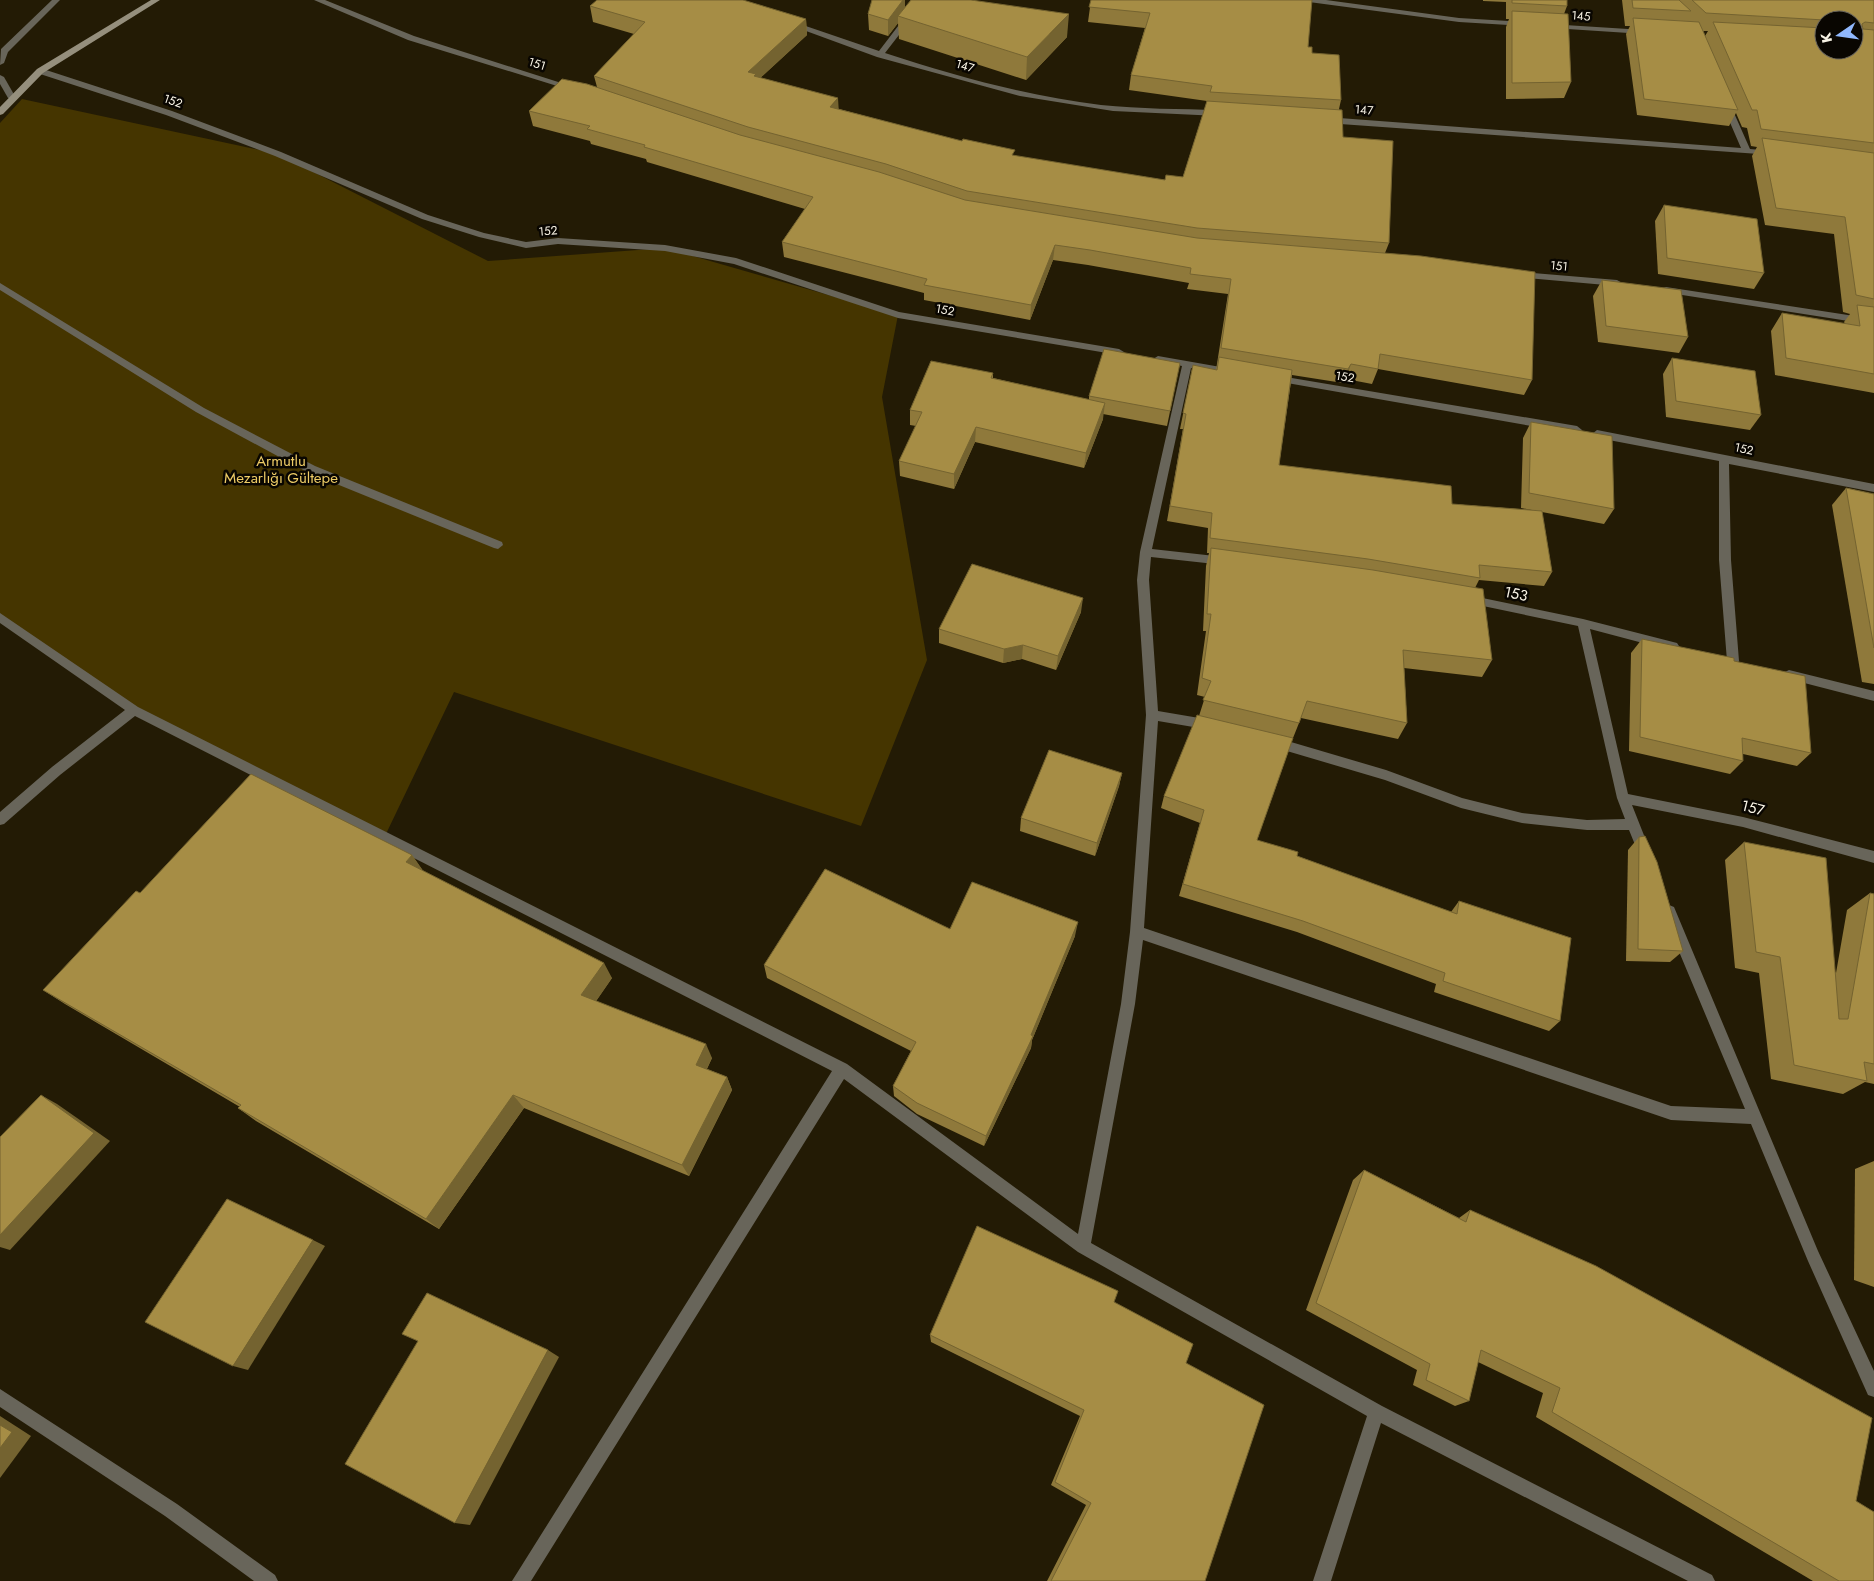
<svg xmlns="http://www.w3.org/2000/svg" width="1874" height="1581" viewBox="0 0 1874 1581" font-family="Jost,sans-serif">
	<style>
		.green { fill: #453500 }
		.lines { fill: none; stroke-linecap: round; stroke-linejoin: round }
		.street { fill: #68655a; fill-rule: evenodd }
		.secondary { fill: #958f7d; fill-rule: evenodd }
		.wall { fill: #8f793b; fill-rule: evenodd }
		.shaded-wall { fill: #746330 }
		.building { fill: #a68d45; stroke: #746330 }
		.labels { text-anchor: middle; stroke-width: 5; stroke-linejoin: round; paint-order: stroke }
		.far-street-label { font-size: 12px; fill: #f8f3e5; stroke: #090601 }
		.park-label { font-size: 15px; fill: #ec6; stroke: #090601 }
		.street-label { font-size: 15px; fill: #f8f3e5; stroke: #090601 }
	</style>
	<rect width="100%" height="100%" fill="#231b05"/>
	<path class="green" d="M 22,99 L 278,154 L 488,261 L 665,248 L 898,315 L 882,397 L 927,660 L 861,826 L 454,692 L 385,836 L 134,710 L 0,617 L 0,123 Z"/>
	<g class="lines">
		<g class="street">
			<path d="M 52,0 L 60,0 L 8,52 L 4,63 L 0,65 L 1,49 Z"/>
			<path d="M 314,0 L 325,0 L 414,36 L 577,88 L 570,90 L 408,40 Z"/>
			<path d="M 918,0 L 926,0 L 885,53 C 955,76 1027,96 1101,105 C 1140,109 1180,109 1219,110 L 1223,113 L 1219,116 L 1113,111 L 1020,96 L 877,57 L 787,24 L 794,22 L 879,51 Z"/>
			<path d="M 1305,0 L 1326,0 L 1459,18 L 1525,22 L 1529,24 L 1525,26 L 1459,22 L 1309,2 Z"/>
			<path d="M 1549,24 L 1644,30 L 1648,32 L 1644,34 L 1552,28 L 1548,26 Z"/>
			<path d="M 37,69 L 43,69 L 172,111 L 281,152 L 428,215 L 484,233 L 526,242 L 558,238 L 665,245 L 736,258 L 899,312 L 1119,349 L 1124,352 L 1119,355 L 898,318 L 734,264 L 665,251 L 558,244 L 526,248 L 479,237 L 422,219 L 275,156 L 166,115 L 37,73 Z"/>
			<path d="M 0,75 L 4,77 L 16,98 L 15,100 L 8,98 L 0,84 Z"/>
			<path d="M 1723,102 L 1730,104 L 1750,149 L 1773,151 L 1773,155 L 1326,123 L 1322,120 L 1326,117 L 1741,148 L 1722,104 Z"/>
			<path d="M 1520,272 L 1617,280 L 1622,283 L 1617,286 L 1517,277 L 1517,273 Z"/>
			<path d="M 0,283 L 204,408 L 315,466 L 502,542 L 503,545 L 498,549 L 494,548 L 307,472 L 196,412 L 0,290 Z"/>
			<path d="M 1666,287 L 1874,319 L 1874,325 L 1663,292 L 1663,288 Z"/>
			<path d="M 1158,356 L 1232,369 L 1237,372 L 1232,375 L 1191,368 L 1152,549 L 1224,557 L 1230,561 L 1224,565 L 1151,557 L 1149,580 L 1158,711 L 1211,720 L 1215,721 L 1217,725 L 1215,729 L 1211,730 L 1158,721 L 1144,928 L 1671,1106 L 1745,1109 L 1662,911 L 1664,907 L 1669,905 L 1674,907 L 1818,1251 L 1874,1371 L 1874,1397 L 1868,1395 L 1808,1261 L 1751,1124 L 1671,1120 L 1143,940 L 1135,1004 L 1091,1243 L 1382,1406 L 1712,1575 L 1715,1581 L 1688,1581 L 1381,1423 L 1331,1581 L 1313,1581 L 1367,1416 L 1078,1252 L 844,1079 L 531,1581 L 512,1581 L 832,1071 L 135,716 L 60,775 L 4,824 L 0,825 L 0,812 L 52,767 L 125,710 L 0,623 L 0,613 L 138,707 L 847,1064 L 1078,1234 L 1121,1004 L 1130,932 L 1146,715 L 1137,580 L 1140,552 L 1182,366 L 1155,361 L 1153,359 Z"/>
			<path d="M 1274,375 L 1577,426 L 1582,430 L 1577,434 L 1270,380 L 1270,376 Z"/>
			<path d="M 1597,430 L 1874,484 L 1874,492 L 1729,464 L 1731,560 L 1739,661 L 1737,664 L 1729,664 L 1727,661 L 1719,560 L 1719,461 L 1593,437 L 1592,434 Z"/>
			<path d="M 1468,595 L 1583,619 L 1677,643 L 1679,646 L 1677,649 L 1673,651 L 1590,629 L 1628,794 L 1743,817 L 1874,851 L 1874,863 L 1743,827 L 1632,805 L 1651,853 L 1650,857 L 1645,859 L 1640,857 L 1629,830 L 1587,830 L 1522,823 L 1461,808 L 1385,780 L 1270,746 L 1268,742 L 1270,738 L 1274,737 L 1386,770 L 1462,798 L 1522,813 L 1587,820 L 1625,819 L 1617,798 L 1578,626 L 1464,602 L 1462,599 L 1464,596 Z"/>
			<path d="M 1789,670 L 1874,691 L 1874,701 L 1785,678 L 1783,675 L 1785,672 Z"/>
			<path d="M 0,1389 L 177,1504 L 275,1575 L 278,1581 L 254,1581 L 165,1516 L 0,1407 Z"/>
		</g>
		<path class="secondary" d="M 151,0 L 160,0 L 43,73 L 3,114 L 0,115 L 0,107 L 37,69 Z"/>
	</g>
	<g class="wall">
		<path d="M 872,0 L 905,0 L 905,7 L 1067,37 L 1026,80 L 899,39 L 898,23 L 888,36 L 869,30 L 868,14 Z"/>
		<path d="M 1091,0 L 1308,47 L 1341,100 L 1339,109 L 1343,137 L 1389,243 L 1385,253 L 1532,380 L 1524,395 L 1378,369 L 1372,384 L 1346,379 L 1343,383 L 1292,375 L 1279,465 L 1452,504 L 1532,510 L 1521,508 L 1523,438 L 1531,422 L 1614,509 L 1604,524 L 1542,512 L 1552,572 L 1544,586 L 1479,580 L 1475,588 L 1492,660 L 1482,677 L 1404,668 L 1407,723 L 1398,739 L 1301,718 L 1293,738 L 1257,840 L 1297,856 L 1451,912 L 1459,901 L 1560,1021 L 1549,1031 L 1434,992 L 1436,984 L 1297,932 L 1179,896 L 1200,823 L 1161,808 L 1164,796 L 1199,716 L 1205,697 L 1197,695 L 1206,631 L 1203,631 L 1206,566 L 1209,553 L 1207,553 L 1208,528 L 1167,521 L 1183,429 L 1180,429 L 1193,365 L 1216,370 L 1228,294 L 1187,289 L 1189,283 L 1088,265 L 1053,260 L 1030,320 L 924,300 L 924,293 L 784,257 L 782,242 L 805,209 L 647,162 L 646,159 L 591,144 L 590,141 L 533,126 L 529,111 L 597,87 L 594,76 L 634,34 L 593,22 L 590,6 L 806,19 L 807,35 L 760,78 L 839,109 L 1015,156 L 1165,180 L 1183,177 L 1207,101 L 1129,90 L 1131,75 L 1145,28 L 1088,22 Z"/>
		<path d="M 1483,0 L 1567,0 L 1567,6 L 1564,14 L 1571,82 L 1564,98 L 1506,99 L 1506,27 L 1509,19 L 1506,19 L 1506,2 L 1483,1 Z"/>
		<path d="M 1622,0 L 1874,0 L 1874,393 L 1775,375 L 1771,331 L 1782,313 L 1845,324 L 1844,322 L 1850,314 L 1843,312 L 1834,234 L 1765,225 L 1752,156 L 1757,147 L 1751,146 L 1747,128 L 1742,127 L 1736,113 L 1729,126 L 1637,115 L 1626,34 L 1630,26 L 1625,26 ZM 1824,20 L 1854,20 L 1824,50 ZM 1703,31 L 1708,31 L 1705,36 Z"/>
		<path d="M 1664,205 L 1764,273 L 1754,289 L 1658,274 L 1655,221 Z"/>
		<path d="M 1602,280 L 1688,337 L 1679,353 L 1598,342 L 1593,296 Z"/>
		<path d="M 1672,358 L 1761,415 L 1750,430 L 1666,417 L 1663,374 Z"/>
		<path d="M 1180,363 L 1167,426 L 1103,414 L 1103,419 L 1084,468 L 975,442 L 954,489 L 900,476 L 899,461 L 916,426 L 910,425 L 910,410 L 993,373 L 993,378 L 1089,400 L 1089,396 Z"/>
		<path d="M 1846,488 L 1874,494 L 1874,684 L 1862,682 L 1832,505 Z"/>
		<path d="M 1081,612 L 1056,670 L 1022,659 L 1003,663 L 939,643 L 939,629 Z"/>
		<path d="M 1642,639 L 1734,661 L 1811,753 L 1797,766 L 1743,754 L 1743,761 L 1730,774 L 1629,751 L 1631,653 Z"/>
		<path d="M 1122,773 L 1119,786 L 1095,856 L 1020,831 L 1021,818 Z"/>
		<path d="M 1639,837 L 1683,951 L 1670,962 L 1626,961 L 1628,850 Z"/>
		<path d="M 1744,842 L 1836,973 L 1847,910 L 1870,893 L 1874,894 L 1874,1084 L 1865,1082 L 1843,1094 L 1771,1079 L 1759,973 L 1735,968 L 1725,860 Z"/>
		<path d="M 412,855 L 423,871 L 612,978 L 596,1001 L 712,1058 L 707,1069 L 727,1077 L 732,1090 L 689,1176 L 524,1108 L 439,1229 L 256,1121 L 238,1108 L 240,1107 L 65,1004 L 43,990 L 140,893 Z"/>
		<path d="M 950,929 L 1075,936 L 1032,1040 L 1031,1048 L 984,1146 L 917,1114 L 894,1096 L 893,1086 L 911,1051 L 767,978 L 764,965 Z"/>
		<path d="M 1874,1161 L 1874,1287 L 1854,1280 L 1855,1169 Z"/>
		<path d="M 1364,1170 L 1459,1218 L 1470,1210 L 1856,1501 L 1874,1581 L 1813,1581 L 1536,1417 L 1543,1393 L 1478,1362 L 1469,1401 L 1455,1406 L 1413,1385 L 1417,1370 L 1306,1310 L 1353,1180 Z"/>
		<path d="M 1114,1302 L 1186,1363 L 1205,1581 L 1047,1581 L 1086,1505 L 1051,1485 L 1080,1416 L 931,1342 L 930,1335 Z"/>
	</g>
	<g class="shaded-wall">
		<path d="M 903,0 L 905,0 L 905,13 L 898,16 L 898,23 L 888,36 L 888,20 Z"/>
		<path d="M 1069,14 L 1067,37 L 1026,80 L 1027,57 Z"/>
		<path d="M 806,19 L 807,35 L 757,81 L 748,72 Z"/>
		<path d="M 838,98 L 839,114 L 830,107 Z"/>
		<path d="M 1055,245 L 1053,260 L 1030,320 L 1031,305 Z"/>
		<path d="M 1351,364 L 1346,379 L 1343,383 L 1348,369 Z"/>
		<path d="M 1105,403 L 1103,419 L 1084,468 L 1086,453 Z"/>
		<path d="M 976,427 L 975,442 L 954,489 L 954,474 Z"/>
		<path d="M 1083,598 L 1081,612 L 1056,670 L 1058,656 Z"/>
		<path d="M 1023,645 L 1022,659 L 1003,663 L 1004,649 Z"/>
		<path d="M 1122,773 L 1119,786 L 1095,856 L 1097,843 Z"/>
		<path d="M 412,855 L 424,872 L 406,862 Z"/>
		<path d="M 1078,922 L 1075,936 L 1032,1040 L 1031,1048 L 984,1146 L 986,1136 L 1031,1035 Z"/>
		<path d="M 604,963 L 612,978 L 590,1010 L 581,995 Z"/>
		<path d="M 706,1044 L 712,1058 L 702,1078 L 696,1065 Z"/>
		<path d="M 727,1077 L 732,1090 L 689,1176 L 682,1165 Z"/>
		<path d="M 41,1095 L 57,1104 L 110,1141 L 10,1250 L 0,1247 L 0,1235 Z"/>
		<path d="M 513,1095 L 524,1108 L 439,1229 L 426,1219 Z"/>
		<path d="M 313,1240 L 325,1246 L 248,1370 L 233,1366 Z"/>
		<path d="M 548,1350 L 559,1357 L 470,1525 L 455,1523 Z"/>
		<path d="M 0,1416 L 31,1436 L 0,1478 Z"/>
	</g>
	<g class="building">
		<path d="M 597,0 L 743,0 L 806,19 L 748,72 L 756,74 L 754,76 L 838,98 L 830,107 L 962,141 L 963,139 L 1015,150 L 1012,155 L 1165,180 L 1166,175 L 1183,177 L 1207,101 L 1342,110 L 1343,137 L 1393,141 L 1389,243 L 1197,228 L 967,191 L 886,164 L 748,127 L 594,76 L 645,22 L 590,6 Z"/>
		<path d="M 872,0 L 903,0 L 888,20 L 868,14 Z"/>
		<path d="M 911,0 L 971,0 L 1069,14 L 1027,57 L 898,16 Z"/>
		<path d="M 1091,0 L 1312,0 L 1308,47 L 1312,47 L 1312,53 L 1339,55 L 1341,100 L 1210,92 L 1212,86 L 1131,75 L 1150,13 L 1089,7 Z"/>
		<path d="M 1512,0 L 1567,0 L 1567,6 L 1512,3 Z"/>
		<path d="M 1632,0 L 1679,0 L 1691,11 L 1633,8 Z"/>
		<path d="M 1692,0 L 1874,0 L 1874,23 L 1865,22 L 1862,24 L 1863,29 L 1874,30 L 1874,143 L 1761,129 L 1757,110 L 1752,110 L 1713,22 L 1824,28 L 1824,50 L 1854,50 L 1854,20 L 1824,20 L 1706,13 Z"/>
		<path d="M 1512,11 L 1568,14 L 1571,82 L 1512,83 Z"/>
		<path d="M 1633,18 L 1699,22 L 1738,110 L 1644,99 Z"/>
		<path d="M 562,79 L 587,84 L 740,135 L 879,172 L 965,200 L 1197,238 L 1421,256 L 1535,272 L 1532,380 L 1380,354 L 1378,369 L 1351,364 L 1348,369 L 1221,348 L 1231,279 L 1190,274 L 1191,268 L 1090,250 L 1055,245 L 1031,305 L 924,285 L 927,279 L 782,242 L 813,197 L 644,147 L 645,145 L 587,129 L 590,126 L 529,111 Z"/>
		<path d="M 1762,138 L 1874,153 L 1874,299 L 1856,295 L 1845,217 L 1776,208 Z"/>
		<path d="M 1664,205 L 1757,219 L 1764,273 L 1667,258 Z"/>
		<path d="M 1602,280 L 1681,290 L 1688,337 L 1606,326 Z"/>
		<path d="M 1857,305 L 1874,307 L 1874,374 L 1786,358 L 1782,313 L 1860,326 Z"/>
		<path d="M 1104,349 L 1180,363 L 1170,411 L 1089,396 Z"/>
		<path d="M 1219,357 L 1292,370 L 1279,465 L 1451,486 L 1452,504 L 1542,511 L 1552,572 L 1479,565 L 1480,578 L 1368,559 L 1210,538 L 1212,513 L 1170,506 L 1186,414 L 1183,413 L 1193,365 L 1217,370 Z"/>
		<path d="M 1672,358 L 1755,371 L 1761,415 L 1676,401 Z"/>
		<path d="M 931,361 L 993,373 L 991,378 L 1105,403 L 1086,453 L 976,427 L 954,474 L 899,461 L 922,412 L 910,410 Z"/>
		<path d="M 1531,422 L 1612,436 L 1614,509 L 1529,493 Z"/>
		<path d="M 1846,488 L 1874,494 L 1874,648 Z"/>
		<path d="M 1211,548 L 1373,570 L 1483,589 L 1492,660 L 1403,650 L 1407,723 L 1307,701 L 1299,723 L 1203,700 L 1211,681 L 1202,678 L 1211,614 L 1207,614 Z"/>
		<path d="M 972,564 L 1083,598 L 1058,656 L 1023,645 L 1004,649 L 939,629 Z"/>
		<path d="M 1642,639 L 1734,658 L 1734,661 L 1805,676 L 1811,753 L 1742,738 L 1743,761 L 1640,737 Z"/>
		<path d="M 1197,715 L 1293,738 L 1257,840 L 1298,852 L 1297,856 L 1457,914 L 1459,901 L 1571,938 L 1560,1021 L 1443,981 L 1445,973 L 1303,921 L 1183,884 L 1204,810 L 1164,796 Z"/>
		<path d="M 1049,750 L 1122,773 L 1097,843 L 1021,818 Z"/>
		<path d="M 251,774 L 412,855 L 406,862 L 604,963 L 581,995 L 706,1044 L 696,1065 L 727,1077 L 682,1165 L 513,1095 L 426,1219 L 238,1108 L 241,1105 L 43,990 L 136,891 L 140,893 Z"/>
		<path d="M 1645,836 L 1657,862 L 1683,951 L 1638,949 L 1639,837 Z"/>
		<path d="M 1744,842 L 1826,858 L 1839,1019 L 1848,1019 L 1870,893 L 1874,894 L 1874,1064 L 1864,1062 L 1867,1081 L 1794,1065 L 1780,957 L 1756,952 Z"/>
		<path d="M 825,869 L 950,929 L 972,882 L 1078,922 L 1031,1035 L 1033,1036 L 986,1136 L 917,1103 L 893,1086 L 916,1042 L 764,965 Z"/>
		<path d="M 41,1095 L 94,1133 L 0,1235 L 0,1137 Z"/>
		<path d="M 1364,1170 L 1466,1222 L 1470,1210 L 1596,1266 L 1872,1418 L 1856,1501 L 1874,1512 L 1874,1581 L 1839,1581 L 1552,1412 L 1560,1388 L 1481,1350 L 1469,1401 L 1426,1380 L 1430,1364 L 1316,1303 Z"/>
		<path d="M 227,1199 L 313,1240 L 233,1366 L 145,1322 Z"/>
		<path d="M 977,1226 L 1118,1291 L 1114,1302 L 1193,1344 L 1186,1363 L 1264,1405 L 1205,1581 L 1051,1581 L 1091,1503 L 1055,1482 L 1084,1410 L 930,1335 Z"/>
		<path d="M 427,1293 L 548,1350 L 455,1523 L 345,1464 L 418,1341 L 402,1334 Z"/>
		<path d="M 0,1425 L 12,1432 L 0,1448 Z"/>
	</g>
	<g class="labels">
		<g class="far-street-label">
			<text transform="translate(1581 16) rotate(4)" y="4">145</text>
			<text transform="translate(537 64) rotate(17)" y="4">151</text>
			<text transform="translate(965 66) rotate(16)" y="4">147</text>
			<text transform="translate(173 101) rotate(19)" y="4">152</text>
			<text transform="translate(1364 110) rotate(4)" y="4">147</text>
			<text transform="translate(548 231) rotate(-5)" y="4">152</text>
			<text transform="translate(1559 266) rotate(5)" y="4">151</text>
			<text transform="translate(945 310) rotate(10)" y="4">152</text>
			<text transform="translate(1345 377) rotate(9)" y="4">152</text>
			<text transform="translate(1744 449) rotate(11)" y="4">152</text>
		</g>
		<g class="park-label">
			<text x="281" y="466">Armutlu<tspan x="281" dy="17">Mezarlığı Gültepe</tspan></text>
		</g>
		<g class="street-label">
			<text transform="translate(1516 594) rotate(12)" y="5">153</text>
			<text transform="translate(1753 808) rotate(14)" y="5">157</text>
		</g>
	</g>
	<g transform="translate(1839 35) rotate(257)"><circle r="24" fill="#090601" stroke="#69655c"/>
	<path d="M0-4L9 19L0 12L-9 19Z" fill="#90b8fd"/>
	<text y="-8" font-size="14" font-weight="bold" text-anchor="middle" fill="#f8f3e5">K</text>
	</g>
</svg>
